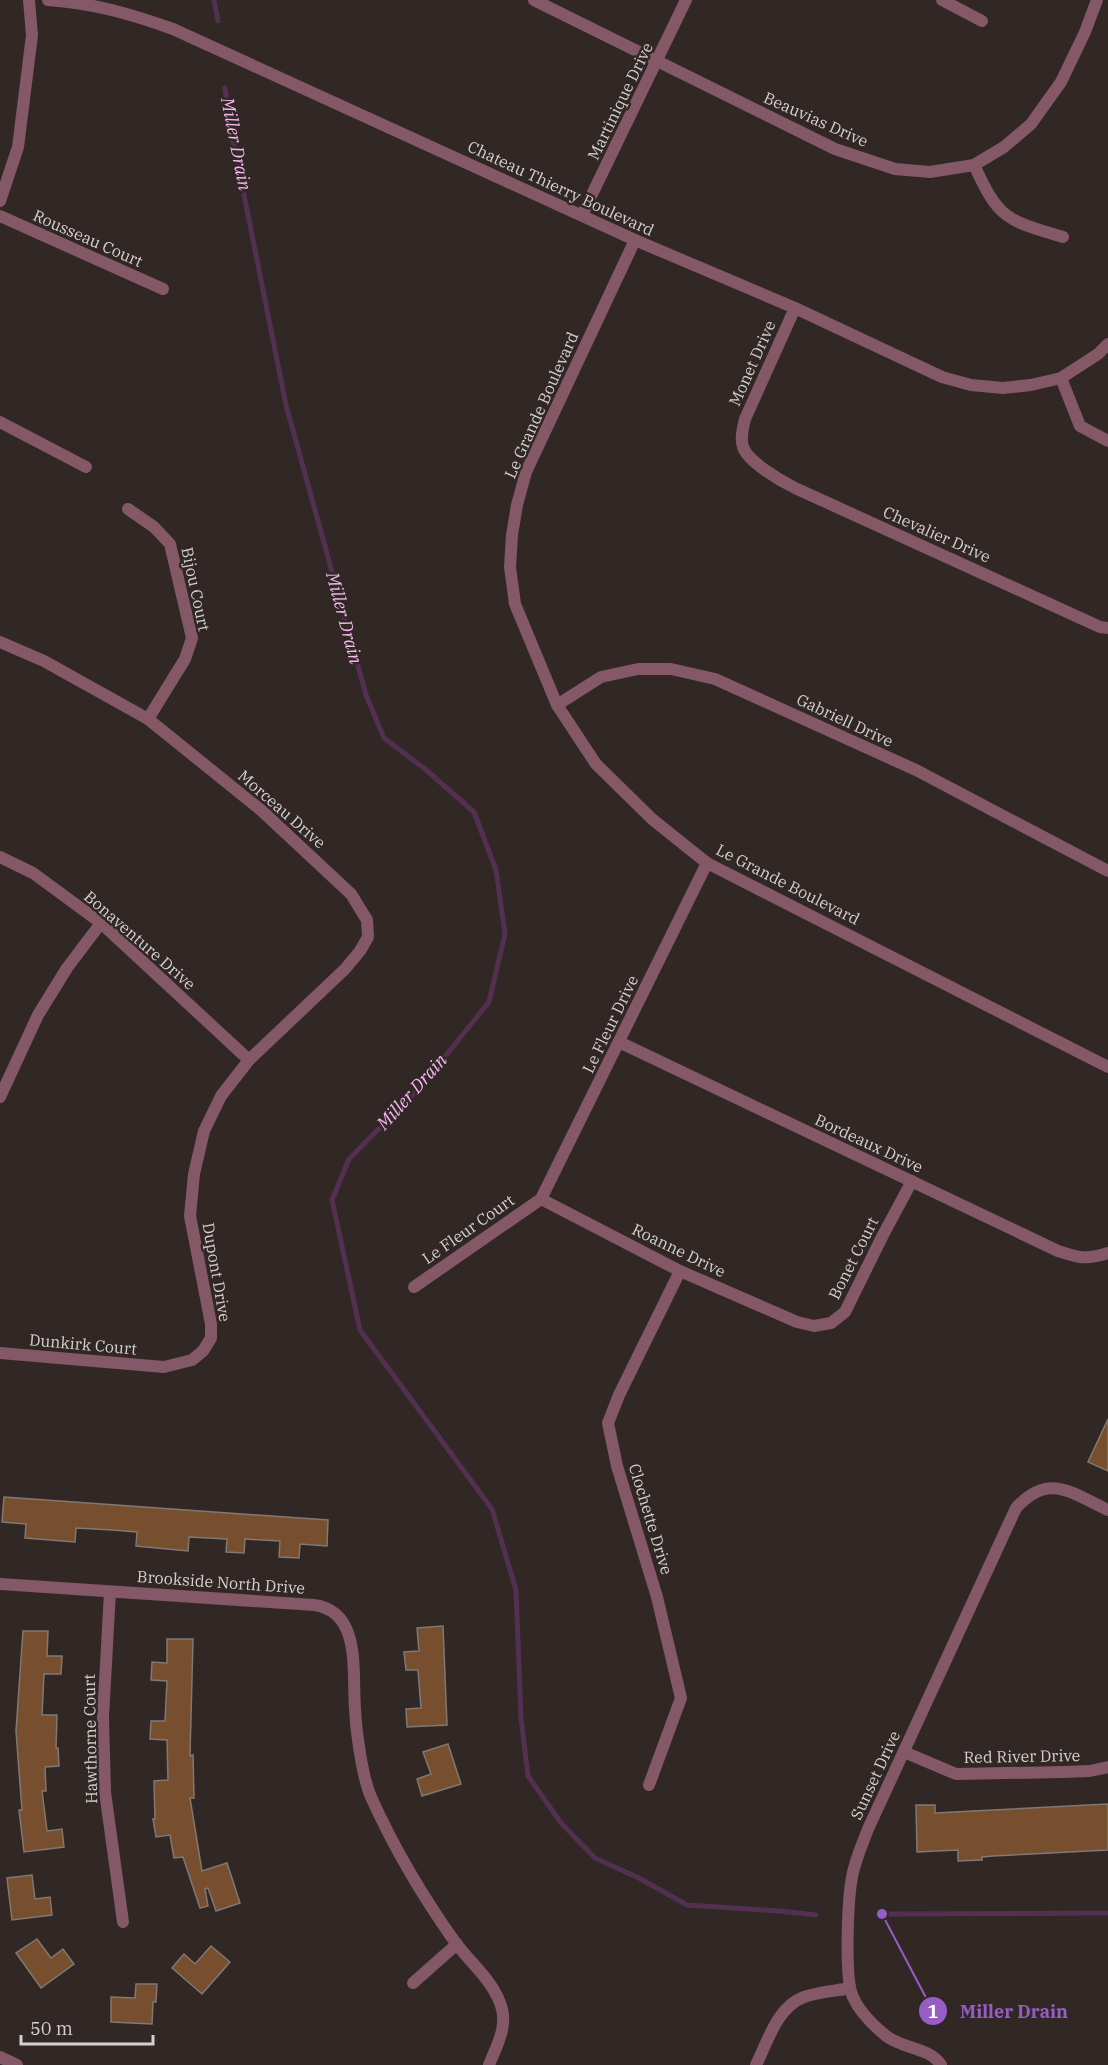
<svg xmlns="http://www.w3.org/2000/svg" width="1108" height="2065" viewBox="0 0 1108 2065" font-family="'IBM Plex Serif',serif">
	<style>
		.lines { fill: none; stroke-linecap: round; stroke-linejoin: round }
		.stream { stroke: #532f50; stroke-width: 5 }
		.building { fill: #784f2e; stroke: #807872; stroke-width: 1.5 }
		.minor { stroke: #845866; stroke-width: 12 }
		.tertiary { stroke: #845866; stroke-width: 12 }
		.labels { text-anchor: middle; stroke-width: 5; stroke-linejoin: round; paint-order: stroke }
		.street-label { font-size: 16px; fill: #d5d0cf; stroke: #312826 }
		.water-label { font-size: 18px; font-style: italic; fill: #f6b6ef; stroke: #312826 }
		.leader { fill: none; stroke: #965dc4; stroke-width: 2 }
		.callout-dot { fill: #965dc4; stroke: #312826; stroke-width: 2 }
		.mark-label { font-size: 18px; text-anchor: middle; font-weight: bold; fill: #fff }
		.callout-label { font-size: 18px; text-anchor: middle; font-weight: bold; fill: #965dc4; stroke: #312826; stroke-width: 5; stroke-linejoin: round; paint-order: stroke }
	</style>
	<rect width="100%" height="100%" fill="#312826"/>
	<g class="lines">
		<g class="stream">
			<path d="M 214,0 L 218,21"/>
			<path d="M 225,88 L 229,120 L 286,405 L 366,695 L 384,738 L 425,769 L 474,812 L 496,870 L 505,934 L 489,1002 L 422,1085 L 349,1159 L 332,1200 L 360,1330 L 492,1509 L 516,1590 L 521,1718 L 528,1776 L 561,1823 L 595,1858 L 639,1878 L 687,1905 L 779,1911 L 816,1915"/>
			<path d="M 882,1914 L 1108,1913"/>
		</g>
	</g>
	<g class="building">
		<path d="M 1108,1419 L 1108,1471 L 1088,1462 Z"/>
		<path d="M 4,1497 L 328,1520 L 327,1546 L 300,1544 L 299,1558 L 279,1557 L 280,1541 L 245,1539 L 244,1553 L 226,1552 L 227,1539 L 189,1537 L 188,1551 L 136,1546 L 137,1532 L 113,1530 L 76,1528 L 75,1542 L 25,1538 L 26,1524 L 2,1522 Z"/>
		<path d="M 443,1626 L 447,1725 L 407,1727 L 406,1709 L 421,1708 L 418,1670 L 406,1670 L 404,1652 L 419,1651 L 417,1628 Z"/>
		<path d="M 23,1631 L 48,1631 L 47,1656 L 62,1656 L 61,1674 L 44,1674 L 42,1715 L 57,1715 L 56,1748 L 58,1748 L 59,1766 L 45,1767 L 46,1791 L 42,1791 L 47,1831 L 62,1829 L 64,1847 L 24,1852 L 19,1810 L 22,1810 L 16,1731 Z"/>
		<path d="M 167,1639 L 193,1639 L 190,1756 L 193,1755 L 194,1798 L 190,1798 L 202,1871 L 227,1863 L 240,1903 L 216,1911 L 208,1888 L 205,1889 L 208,1906 L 200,1908 L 183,1857 L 174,1858 L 170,1835 L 156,1837 L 153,1819 L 155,1819 L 154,1781 L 168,1780 L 167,1740 L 150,1739 L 151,1721 L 165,1721 L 167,1681 L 151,1680 L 152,1662 L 167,1663 Z"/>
		<path d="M 448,1744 L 461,1784 L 422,1796 L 417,1779 L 431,1774 L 423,1752 Z"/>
		<path d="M 1108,1804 L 1108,1850 L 993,1856 L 982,1857 L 982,1860 L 958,1861 L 958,1850 L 917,1852 L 916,1805 L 935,1805 L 935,1813 Z"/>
		<path d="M 32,1875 L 35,1899 L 50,1897 L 52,1915 L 12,1920 L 7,1878 Z"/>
		<path d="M 37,1939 L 51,1958 L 63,1949 L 74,1964 L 41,1988 L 16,1953 Z"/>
		<path d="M 211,1946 L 230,1962 L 202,1994 L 172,1968 L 184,1954 L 195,1964 Z"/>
		<path d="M 136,1984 L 157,1984 L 156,2002 L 153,2002 L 152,2024 L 111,2022 L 111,1997 L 135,1998 Z"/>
	</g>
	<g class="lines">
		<g class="minor">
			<path d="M 48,0 C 93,3 131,14 173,29 L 635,240 L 795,308 L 942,377 L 971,385 L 1003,388 L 1031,385 L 1061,378 L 1098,354 L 1108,344"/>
			<path d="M 534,0 L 835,149 L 895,169 L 930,172 L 974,165 L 1004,147 L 1031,124 L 1061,82 L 1085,32 L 1097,0"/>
			<path d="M 942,0 L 982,21"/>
			<path d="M 974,165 C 981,179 987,195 998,207 C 1013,225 1041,230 1063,237"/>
			<path d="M 0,201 L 18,147 L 32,35 L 29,0"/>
			<path d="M 582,215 L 686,0"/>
			<path d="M 0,216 L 163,289"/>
			<path d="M 635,240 L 526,472 L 517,505 L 512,535 L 510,567 L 515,604 L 557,705 L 596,764 L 652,819 L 707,863 L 1108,1067"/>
			<path d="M 795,308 L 745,419 C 743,428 740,438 743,447 C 748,462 781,481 795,488 L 1100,627 L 1108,628"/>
			<path d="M 1061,378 L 1080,426 L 1108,441"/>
			<path d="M 0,422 L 86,467"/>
			<path d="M 128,509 L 154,527 L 170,544 L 192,638 L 185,659 L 148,719"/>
			<path d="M 0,642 L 44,661 L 148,719 L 262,811 L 351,894 L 367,920 L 368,937 L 360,951 L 345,969 L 249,1060 L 221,1096 L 204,1131 L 194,1174 L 190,1216 L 211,1324 L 211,1338 L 203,1351 L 192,1360 L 164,1367 L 0,1353"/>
			<path d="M 557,705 L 601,677 L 638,669 L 671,669 L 715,679 L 916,770 L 1108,871"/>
			<path d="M 0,857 L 33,873 L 101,923 L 249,1060"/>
			<path d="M 619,1042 L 1058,1251 C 1079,1258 1087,1260 1108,1253"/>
			<path d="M 0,1097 L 38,1015 L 67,968 L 101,923"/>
			<path d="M 541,1199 L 680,1271 L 797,1322 L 814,1326 L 831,1323 L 845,1312 L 883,1235 L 912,1181"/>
			<path d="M 414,1287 L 541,1199 L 707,863"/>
			<path d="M 0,1584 L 314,1605 C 362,1611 352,1673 355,1708 C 356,1731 362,1776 371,1797 C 394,1848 423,1897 455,1942 C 471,1964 495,1982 502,2009 C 507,2029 496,2047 489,2065"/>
			<path d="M 110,1592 L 103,1717 L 105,1792 L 123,1922"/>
			<path d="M 904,1752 L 956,1774 L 1063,1772 L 1090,1771 L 1108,1767"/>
			<path d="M 649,1785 L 681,1698 L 657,1597 L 617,1466 L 608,1423 L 619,1395 L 680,1271"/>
			<path d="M 413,1983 L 457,1944"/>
			<path d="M 756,2065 C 768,2041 777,2007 804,1997 C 818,1992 835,1991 850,1988"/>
			<path d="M 941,2065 C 930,2047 901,2049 885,2035 C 873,2025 859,2011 853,1997 C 844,1979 848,1898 852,1877 C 855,1860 862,1845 868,1829 L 1016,1508 C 1049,1472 1071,1493 1108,1510"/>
		</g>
		<path class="tertiary" d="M 0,2057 L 17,2065"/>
	</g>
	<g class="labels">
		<g class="street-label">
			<text transform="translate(620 101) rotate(-64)" y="6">Martinique Drive</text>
			<text transform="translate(816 119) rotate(24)" y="6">Beauvias Drive</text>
			<text transform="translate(561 188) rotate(25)" y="6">Chateau Thierry Boulevard</text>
			<text transform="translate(88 238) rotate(24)" y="6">Rousseau Court</text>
			<text transform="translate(752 363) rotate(-66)" y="6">Monet Drive</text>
			<text transform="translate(541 405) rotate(-66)" y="6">Le Grande Boulevard</text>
			<text transform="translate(937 534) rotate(24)" y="6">Chevalier Drive</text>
			<text transform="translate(196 589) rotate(78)" y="6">Bijou Court</text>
			<text transform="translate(845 720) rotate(25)" y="6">Gabriell Drive</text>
			<text transform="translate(282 809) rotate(41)" y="6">Morceau Drive</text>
			<text transform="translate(788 884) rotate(27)" y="6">Le Grande Boulevard</text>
			<text transform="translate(140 940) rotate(41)" y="6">Bonaventure Drive</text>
			<text transform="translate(610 1024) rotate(-64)" y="6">Le Fleur Drive</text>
			<text transform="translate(869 1143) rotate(25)" y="6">Bordeaux Drive</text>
			<text transform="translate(468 1229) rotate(-35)" y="6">Le Fleur Court</text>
			<text transform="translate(679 1250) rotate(26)" y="6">Roanne Drive</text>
			<text transform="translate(853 1258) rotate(-63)" y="6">Bonet Court</text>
			<text transform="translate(217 1272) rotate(80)" y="6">Dupont Drive</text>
			<text transform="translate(83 1344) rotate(5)" y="6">Dunkirk Court</text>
			<text transform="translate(651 1519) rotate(73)" y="6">Clochette Drive</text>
			<text transform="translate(221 1582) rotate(4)" y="6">Brookside North Drive</text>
			<text transform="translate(90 1739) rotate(-91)" y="6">Hawthorne Court</text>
			<text transform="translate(1022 1756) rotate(-1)" y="6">Red River Drive</text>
			<text transform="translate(875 1775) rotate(-65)" y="6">Sunset Drive</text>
		</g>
		<g class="water-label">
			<text transform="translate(236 144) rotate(79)" y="6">Miller Drain</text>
			<text transform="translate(344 618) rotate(75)" y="6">Miller Drain</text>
			<text transform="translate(412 1092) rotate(-48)" y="6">Miller Drain</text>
		</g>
	</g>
	<path class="leader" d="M882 1914L933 2011"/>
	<g class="callout-dot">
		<circle cx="882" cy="1914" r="6"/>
		<circle cx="933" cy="2011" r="15"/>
	</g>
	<g class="mark-label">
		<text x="933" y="2018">1</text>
	</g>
	<g class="callout-label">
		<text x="1014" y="2018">Miller Drain</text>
	</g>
	<path d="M21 2035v9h132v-9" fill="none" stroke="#d5d0cf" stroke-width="3"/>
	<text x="30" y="2035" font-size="18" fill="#d5d0cf" stroke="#312826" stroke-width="4.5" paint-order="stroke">50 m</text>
</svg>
